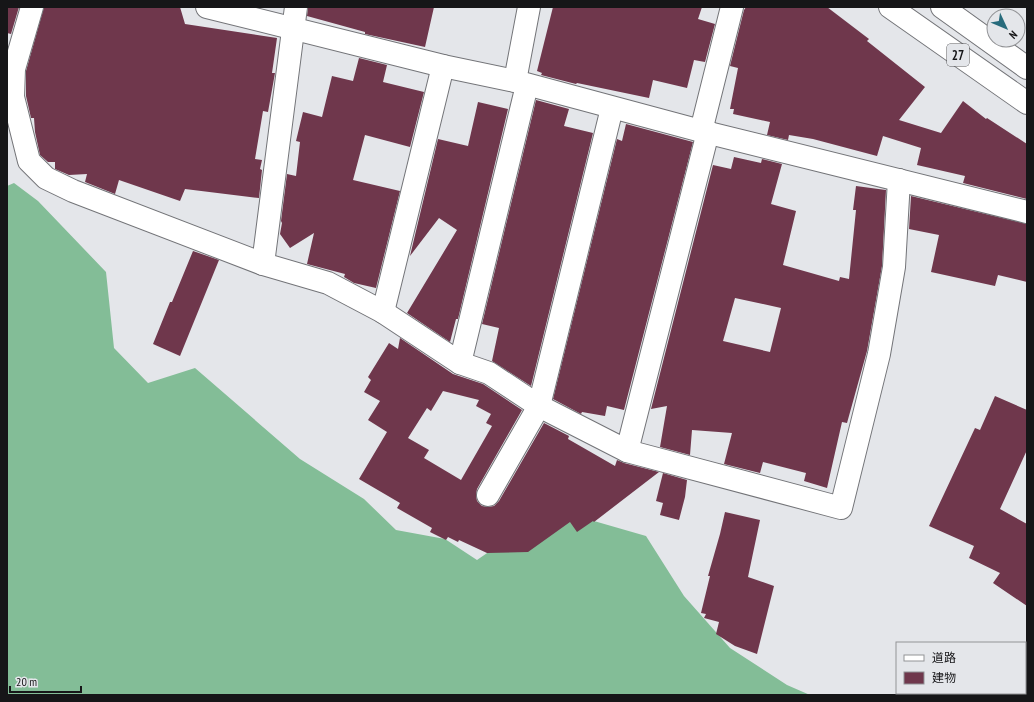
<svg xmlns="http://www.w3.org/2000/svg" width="1034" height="702" viewBox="0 0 1034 702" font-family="'PT Sans Narrow','Noto Sans JP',sans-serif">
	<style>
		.forest { fill: #83bd97 }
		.building { fill: #6f374c; fill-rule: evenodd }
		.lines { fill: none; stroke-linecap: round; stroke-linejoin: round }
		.minor-casing { stroke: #737478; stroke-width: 24 }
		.major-casing { stroke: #737478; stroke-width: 24 }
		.minor { stroke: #fff; stroke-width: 22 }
		.major { stroke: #fff; stroke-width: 22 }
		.labels { text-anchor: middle; stroke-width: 4; stroke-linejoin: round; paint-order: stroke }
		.shield { fill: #e4e6ea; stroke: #545457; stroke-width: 1 }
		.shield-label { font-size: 13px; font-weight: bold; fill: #161618 }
	</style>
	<rect width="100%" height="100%" fill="#e4e6ea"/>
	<path class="forest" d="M 14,183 L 38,201 L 106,272 L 114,348 L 148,383 L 195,368 L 300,459 L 364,499 L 396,530 L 445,539 L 477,560 L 522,529 L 587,519 L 646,536 L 684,596 L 730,648 L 787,685 L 810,695 L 7,695 L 7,186 Z"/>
	<g class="building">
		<path d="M 7,7 L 19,7 L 11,34 L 7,33 Z"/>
		<path d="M 44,7 L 180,7 L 185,24 L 277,38 L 272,73 L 275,73 L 268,112 L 263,111 L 255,159 L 262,160 L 260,169 L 262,170 L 259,198 L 185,189 L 180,201 L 119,180 L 115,194 L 85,182 L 87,174 L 69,175 L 55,169 L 55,162 L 48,162 L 40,155 L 35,132 L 34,118 L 31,118 L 26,96 L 26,71 Z"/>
		<path d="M 308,7 L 434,7 L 425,47 L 365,34 L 365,32 L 307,16 Z"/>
		<path d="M 553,7 L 702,7 L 698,19 L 715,24 L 705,62 L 694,60 L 687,88 L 653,80 L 649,98 L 577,83 L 576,84 L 541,75 L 542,73 L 537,71 Z"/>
		<path d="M 746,7 L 827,7 L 869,39 L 867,41 L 925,87 L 899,120 L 941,133 L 963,101 L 986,119 L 987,118 L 1027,144 L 1027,199 L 963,183 L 965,176 L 917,165 L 921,148 L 883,136 L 877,156 L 813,139 L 789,135 L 788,140 L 767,135 L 770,122 L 733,114 L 734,109 L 730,109 L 738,68 L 730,66 L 744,10 Z"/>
		<path d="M 359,58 L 387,65 L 383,82 L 424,92 L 410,147 L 365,135 L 353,180 L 400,191 L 376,288 L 354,283 L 344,277 L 345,274 L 307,264 L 314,233 L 290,248 L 280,234 L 282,223 L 281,221 L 287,174 L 296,176 L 300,142 L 296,141 L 303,112 L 322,117 L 332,76 L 353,81 Z"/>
		<path d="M 536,100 L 569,109 L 564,126 L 593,133 L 531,386 L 492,361 L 499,328 L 482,324 Z"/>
		<path d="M 478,102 L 508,109 L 458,319 L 456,319 L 450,342 L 407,313 L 457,230 L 439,218 L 410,256 L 438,139 L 468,146 Z"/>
		<path d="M 626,124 L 693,142 L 624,410 L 607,406 L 605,416 L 582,412 L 581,414 L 553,399 L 617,139 L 622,141 Z"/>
		<path d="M 734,157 L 761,163 L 762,159 L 782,164 L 771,204 L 796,211 L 783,265 L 839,281 L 840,277 L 849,279 L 856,210 L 853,210 L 856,186 L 886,190 L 882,266 L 867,351 L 847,423 L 842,422 L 827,488 L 804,481 L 806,473 L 763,462 L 760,473 L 724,464 L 732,433 L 692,430 L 690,455 L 660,447 L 667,406 L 651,409 L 713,165 L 731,169 ZM 735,298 L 781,308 L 770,352 L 723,341 Z"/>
		<path d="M 911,196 L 1027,224 L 1027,282 L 998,275 L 995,286 L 931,272 L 939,235 L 909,229 Z"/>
		<path d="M 193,251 L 219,260 L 180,356 L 153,344 L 170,302 L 172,302 Z"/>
		<path d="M 400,338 L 453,374 L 483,384 L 522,410 L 477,489 L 476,495 L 477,501 L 482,506 L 488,507 L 494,506 L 499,501 L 544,423 L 569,436 L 568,439 L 615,466 L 617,460 L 624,463 L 659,472 L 594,522 L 593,521 L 577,532 L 570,522 L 528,552 L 487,553 L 459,540 L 458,542 L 448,537 L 446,540 L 430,532 L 432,528 L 397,508 L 400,503 L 359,479 L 387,432 L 368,420 L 380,401 L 364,392 L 371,380 L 368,377 L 389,343 L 398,349 ZM 443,391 L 479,400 L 476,406 L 491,414 L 486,423 L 492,426 L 461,480 L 424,458 L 429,450 L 408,438 L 427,408 L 431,411 Z"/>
		<path d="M 995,396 L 1027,410 L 1027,450 L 1000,509 L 1027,524 L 1027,606 L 993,583 L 1000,573 L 969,558 L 974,546 L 929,526 L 975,428 L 980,430 Z"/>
		<path d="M 663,473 L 687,480 L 685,497 L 679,520 L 660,515 L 663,503 L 656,501 Z"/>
		<path d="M 725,512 L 760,520 L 748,577 L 774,586 L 757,654 L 735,646 L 716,634 L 719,622 L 704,618 L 706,614 L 701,613 L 710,576 L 708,576 L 720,534 Z"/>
	</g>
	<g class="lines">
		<defs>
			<g id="minor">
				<path d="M 32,7 L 14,69 L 13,97 L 29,161 L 46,178 L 73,191 L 263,264 L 328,283 L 383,312 L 460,363 L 489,373 L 539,406 L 627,451 L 841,508 L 879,354 L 894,267 L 899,180"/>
				<path d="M 207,7 L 443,66 L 515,81 L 701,131 L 1027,212"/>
				<path d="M 515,81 L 529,7"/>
				<path d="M 701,131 L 732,7"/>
				<path d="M 263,264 L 296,7"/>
				<path d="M 383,312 L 443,66"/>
				<path d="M 460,363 L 527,85"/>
				<path d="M 627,451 L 708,132"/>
				<path d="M 488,495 L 539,406 L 612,108"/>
			</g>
			<g id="major">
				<path d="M 890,7 L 1027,103"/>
				<path d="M 942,7 L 1027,68"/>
			</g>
		</defs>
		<use href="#minor" class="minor-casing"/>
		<use href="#major" class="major-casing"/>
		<use href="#minor" class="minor"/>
		<use href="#major" class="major"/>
	</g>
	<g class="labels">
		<rect class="shield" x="947" y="44" width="22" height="22" rx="3"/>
		<g class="shield-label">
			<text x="958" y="60">27</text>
		</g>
	</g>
	<rect width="1034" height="702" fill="none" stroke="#161618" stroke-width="16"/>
	<rect x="896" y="642" width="130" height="52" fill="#e4e6ea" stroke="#929396"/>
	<rect x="904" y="655" width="20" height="6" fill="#ffffff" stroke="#929396"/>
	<text x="932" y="662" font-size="12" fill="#161618">道路</text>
	<rect x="904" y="672" width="20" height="12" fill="#6f374c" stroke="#929396"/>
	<text x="932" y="682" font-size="12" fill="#161618">建物</text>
	<g transform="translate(1006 28) rotate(134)"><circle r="19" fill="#e4e6ea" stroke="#929396"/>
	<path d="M0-3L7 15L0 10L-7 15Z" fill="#276b7c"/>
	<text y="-6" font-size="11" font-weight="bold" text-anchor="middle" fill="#161618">N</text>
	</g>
	<path d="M10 686v6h71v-6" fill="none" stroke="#161618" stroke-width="2"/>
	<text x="16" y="686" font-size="12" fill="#161618" stroke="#e4e6ea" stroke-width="3" paint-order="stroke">20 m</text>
</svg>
